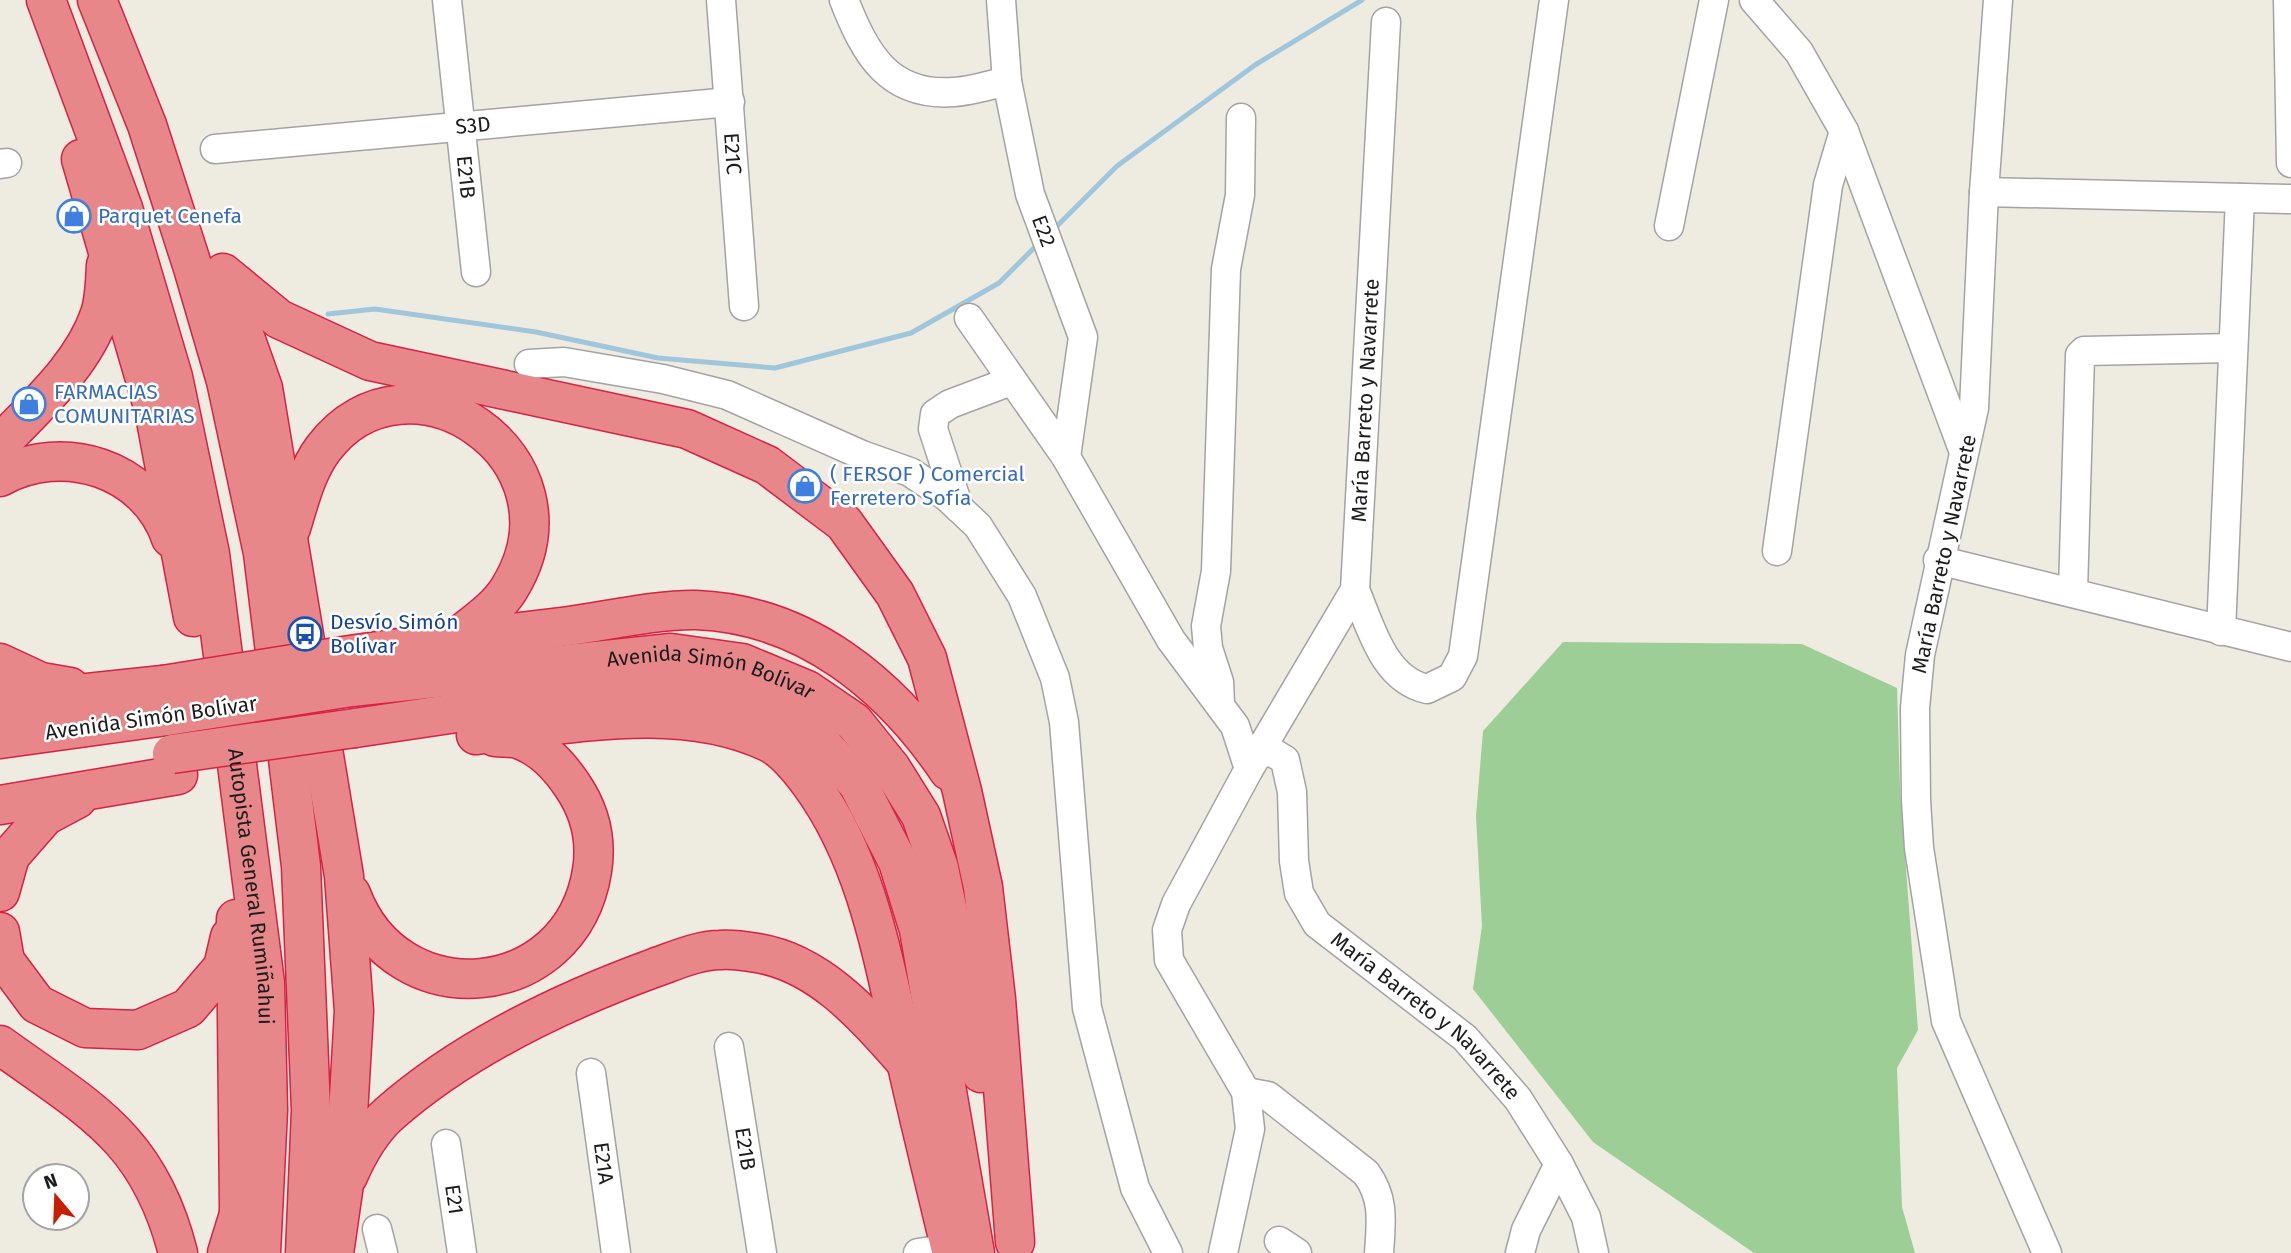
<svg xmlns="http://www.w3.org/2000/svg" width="2291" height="1253" viewBox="0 0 2291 1253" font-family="'Fira Sans',sans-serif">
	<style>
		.forest { fill: #9dce95 }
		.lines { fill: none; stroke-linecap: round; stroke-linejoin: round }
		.stream { stroke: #a0c6dc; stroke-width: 5 }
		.minor-casing { stroke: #a3a3a3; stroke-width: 31 }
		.highway-casing { stroke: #d92144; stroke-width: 41 }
		.minor { stroke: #fff; stroke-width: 28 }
		.highway { stroke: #e7878a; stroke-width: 38 }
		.highway-bridge-casing { stroke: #d92144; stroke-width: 41; stroke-linecap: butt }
		.highway-bridge { stroke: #e7878a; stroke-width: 38 }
		.labels { text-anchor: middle; stroke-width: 5; stroke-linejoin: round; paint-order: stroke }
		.street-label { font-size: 21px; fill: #1c1c1c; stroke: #fff }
		.shop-label { font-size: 21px; fill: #366cbe; stroke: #fff; text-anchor: start }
		.transit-label { font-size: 21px; fill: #164399; stroke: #fff; text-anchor: start }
	</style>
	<rect width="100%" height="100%" fill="#eeebe1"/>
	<path class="forest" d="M 1563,642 L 1802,644 L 1897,688 L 1900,788 L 1918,1030 L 1897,1068 L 1902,1207 L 1915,1253 L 1754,1253 L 1593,1142 L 1473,989 L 1482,926 L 1476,816 L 1483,731 Z"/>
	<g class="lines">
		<g class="stream">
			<path d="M 1054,229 L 1117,166 L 1255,65 L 1362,0"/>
			<path d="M 328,314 L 375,309 L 536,332 L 658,358 L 775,368 L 911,333 L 999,283 L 1039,243"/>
		</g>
		<defs>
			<g id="minor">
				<path id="s1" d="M 447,0 L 476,272"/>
				<path id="s2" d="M 721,0 L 744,306"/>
				<path d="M 844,0 C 865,53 888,97 954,92 C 971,91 990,85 1007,81"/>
				<path id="s3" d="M 1001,0 L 1007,81 L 1030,194 L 1083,337 L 1066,457"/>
				<path d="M 1754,0 L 1799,52 L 1844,131 L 1964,452"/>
				<path d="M 1998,0 L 1984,192 L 1974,408 L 1920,655 L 1915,708 L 1916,800 L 1919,848 L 1946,1021 L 2047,1253"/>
				<path d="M 2288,0 L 2291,163"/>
				<path id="s4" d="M 215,149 L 730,102"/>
				<path d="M 0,164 L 7,163"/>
				<path d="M 1984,192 L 2291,199"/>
				<path d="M 1669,226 L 1714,0"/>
				<path d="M 969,318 L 1066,457 L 1171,640 L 1235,726 L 1249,769"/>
				<path d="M 529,364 L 564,362 L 663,379 L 727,395 L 862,455 L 910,472 L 946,496 L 978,526 L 1022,596 L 1055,678 L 1064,722 L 1087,1008 L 1135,1188 L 1168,1253"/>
				<path d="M 959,508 L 933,429 L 935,414 L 950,404 L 1011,381"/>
				<path d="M 1777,551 L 1828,185 L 1844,131"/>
				<path d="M 1938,560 L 2291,647"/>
				<path d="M 1355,590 C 1371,627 1383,679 1427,689 L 1452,677 L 1463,656 L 1554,0"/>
				<path d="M 2073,591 L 2080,355 L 2084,351 L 2233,348"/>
				<path d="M 2221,631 L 2240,198"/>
				<path d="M 1220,704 L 1219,682 L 1208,648 L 1206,626 L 1216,571 L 1226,269 L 1240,195 L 1241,118"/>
				<path id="s5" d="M 1259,753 L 1272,752 L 1285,760 L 1292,792 L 1294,861 L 1299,893 L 1317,924 L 1465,1038 L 1518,1099 L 1559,1164 L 1586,1217 L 1594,1253"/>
				<path id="s6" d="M 729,1047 L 762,1253"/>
				<path id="s7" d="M 591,1073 L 616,1253"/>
				<path d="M 1246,1092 L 1268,1096 L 1366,1173 C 1385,1199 1381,1222 1379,1253"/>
				<path id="s8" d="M 446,1144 L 462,1253"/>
				<path d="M 377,1229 L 383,1253"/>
				<path d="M 1279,1241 L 1297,1253"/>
				<path d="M 918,1253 L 951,1248"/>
				<path id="s9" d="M 1223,1253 L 1250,1129 L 1246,1092 L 1169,960 L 1167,930 L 1176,904 L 1249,769 L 1355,590 L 1386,22"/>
				<path d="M 1520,1253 L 1526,1230 L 1559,1164"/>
			</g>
			<g id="highway">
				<path id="s10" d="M 46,0 L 123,208 L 173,377 L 210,554 L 265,983 L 268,1110 L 261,1253"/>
				<path d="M 97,0 L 147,125 L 193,268 L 226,381 L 263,553 L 301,866 L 311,1110 L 305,1253"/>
				<path d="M 81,159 L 154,410 L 193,617"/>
				<path d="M 223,273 L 279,319 L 370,361 L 687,429 L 767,465 L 844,523 L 895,594 L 927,658 L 962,791 L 983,887 L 996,999 L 1015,1242"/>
				<path d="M 223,275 L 263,388 L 344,876 L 354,1011 L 344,1184 L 334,1253"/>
				<path d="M 0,444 C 36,406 83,365 100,314 C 105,299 105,281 106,265"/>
				<path d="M 0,477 C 63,442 147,468 171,538"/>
				<path d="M 291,528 C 299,502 306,472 323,449 C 408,336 590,458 509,589 C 496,610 472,625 454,640"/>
				<path d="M 343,656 C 419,645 494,635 569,626 C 606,621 661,609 696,610 C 805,614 890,684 949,771"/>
				<path d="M 0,663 L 41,682 L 70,687"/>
				<path id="s11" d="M 351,687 L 671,653 L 742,663 L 807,690 L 854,722 L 891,768 L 921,816 L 939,868 L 981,1073"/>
				<path d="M 0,702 L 163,685"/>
				<path d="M 355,728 L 599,692 L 673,687 L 745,699 L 809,730 L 858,784 L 898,862 L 919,930 L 975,1253"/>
				<path d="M 476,735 C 570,725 678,700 768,742 C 785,750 799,768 810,783 C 869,863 884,965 906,1061 C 920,1123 935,1184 950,1246"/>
				<path d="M 0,739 L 167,716"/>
				<path d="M 0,805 L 178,775"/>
				<path d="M 0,892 L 10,856 L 45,816 L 77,799"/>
				<path d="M 351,894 C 397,1018 571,1002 592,871 C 597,840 590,811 572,785 C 560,767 542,748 521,740 C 514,737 503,738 495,737"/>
				<path d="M 236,919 L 239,1209"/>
				<path d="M 0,932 L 5,961 L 37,1004 L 85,1028 L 138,1030 L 188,1008 L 223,967 L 230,937"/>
				<path d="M 0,1045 C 90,1110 149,1138 178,1253"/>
				<path d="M 348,1176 C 358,1153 370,1131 389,1114 C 463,1049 561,1002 654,968 C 674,961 698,950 720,950 C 732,949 745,951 757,953 C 820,963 865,1016 905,1061"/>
				<path d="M 227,1253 L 239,1214"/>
			</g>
		</defs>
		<use href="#minor" class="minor-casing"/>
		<use href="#highway" class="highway-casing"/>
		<use href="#minor" class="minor"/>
		<use href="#highway" class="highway"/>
		<defs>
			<g id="highway-bridge">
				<path d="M 163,685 L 343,656"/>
				<path d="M 167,716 L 351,687"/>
				<path d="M 172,754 L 355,728"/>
			</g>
		</defs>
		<use href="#highway-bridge" class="highway-bridge-casing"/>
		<use href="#highway-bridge" class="highway-bridge"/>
	</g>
	<defs>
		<symbol id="shop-ring" viewBox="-11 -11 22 22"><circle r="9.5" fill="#fff" stroke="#3f7fe0" stroke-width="1.5"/><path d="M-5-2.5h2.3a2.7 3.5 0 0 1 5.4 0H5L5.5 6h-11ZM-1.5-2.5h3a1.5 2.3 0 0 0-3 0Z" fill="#3f7fe0"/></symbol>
		<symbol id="bus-ring" viewBox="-11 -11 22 22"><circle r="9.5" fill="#fff" stroke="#1a4fb4" stroke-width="1.5"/><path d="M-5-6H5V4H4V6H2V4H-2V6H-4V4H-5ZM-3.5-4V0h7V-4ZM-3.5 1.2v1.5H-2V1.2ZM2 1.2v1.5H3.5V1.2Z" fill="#1a4fb4"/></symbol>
	</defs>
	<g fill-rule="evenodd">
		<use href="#shop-ring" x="55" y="197" width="38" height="38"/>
		<use href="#shop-ring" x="10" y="385" width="38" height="38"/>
		<use href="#shop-ring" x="786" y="467" width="38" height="38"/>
		<use href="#bus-ring" x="286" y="615" width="38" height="38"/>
	</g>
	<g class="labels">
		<g class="street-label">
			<text dy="7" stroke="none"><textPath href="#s4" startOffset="259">S3D</textPath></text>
			<text dy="7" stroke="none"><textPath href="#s2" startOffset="154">E21C</textPath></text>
			<text dy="7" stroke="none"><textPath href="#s1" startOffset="178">E21B</textPath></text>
			<text dy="7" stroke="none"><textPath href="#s3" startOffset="236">E22</textPath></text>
			<text dy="7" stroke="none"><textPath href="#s9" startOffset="926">María Barreto y Navarrete</textPath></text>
			<text transform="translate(1944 554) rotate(-78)" y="7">María Barreto y Navarrete</text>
			<text dy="7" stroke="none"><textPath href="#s11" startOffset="364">Avenida Simón Bolívar</textPath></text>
			<text transform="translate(151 718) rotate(-8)" y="7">Avenida Simón Bolívar</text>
			<text dy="7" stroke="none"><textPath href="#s10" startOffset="914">Autopista General Rumiñahui</textPath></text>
			<text dy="7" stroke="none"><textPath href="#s5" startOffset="341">María Barreto y Navarrete</textPath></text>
			<text dy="7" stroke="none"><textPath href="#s6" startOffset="103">E21B</textPath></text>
			<text dy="7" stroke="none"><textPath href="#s7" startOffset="91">E21A</textPath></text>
			<text dy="7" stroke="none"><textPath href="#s8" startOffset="56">E21</textPath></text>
		</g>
		<g class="shop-label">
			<text x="98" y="223">Parquet Cenefa</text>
			<text x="54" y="399">FARMACIAS<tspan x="54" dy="24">COMUNITARIAS</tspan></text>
			<text x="830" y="481">( FERSOF ) Comercial<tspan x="830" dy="24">Ferretero Sofía</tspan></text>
		</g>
		<g class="transit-label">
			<text x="330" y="629">Desvío Simón<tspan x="330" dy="24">Bolívar</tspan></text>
		</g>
	</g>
	<g transform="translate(56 1197) rotate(341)"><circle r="33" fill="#ffffff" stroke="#a4a4a4" stroke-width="2"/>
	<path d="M0-5L12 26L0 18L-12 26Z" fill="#c81e00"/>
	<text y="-10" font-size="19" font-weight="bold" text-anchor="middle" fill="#1c1c1c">N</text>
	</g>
</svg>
